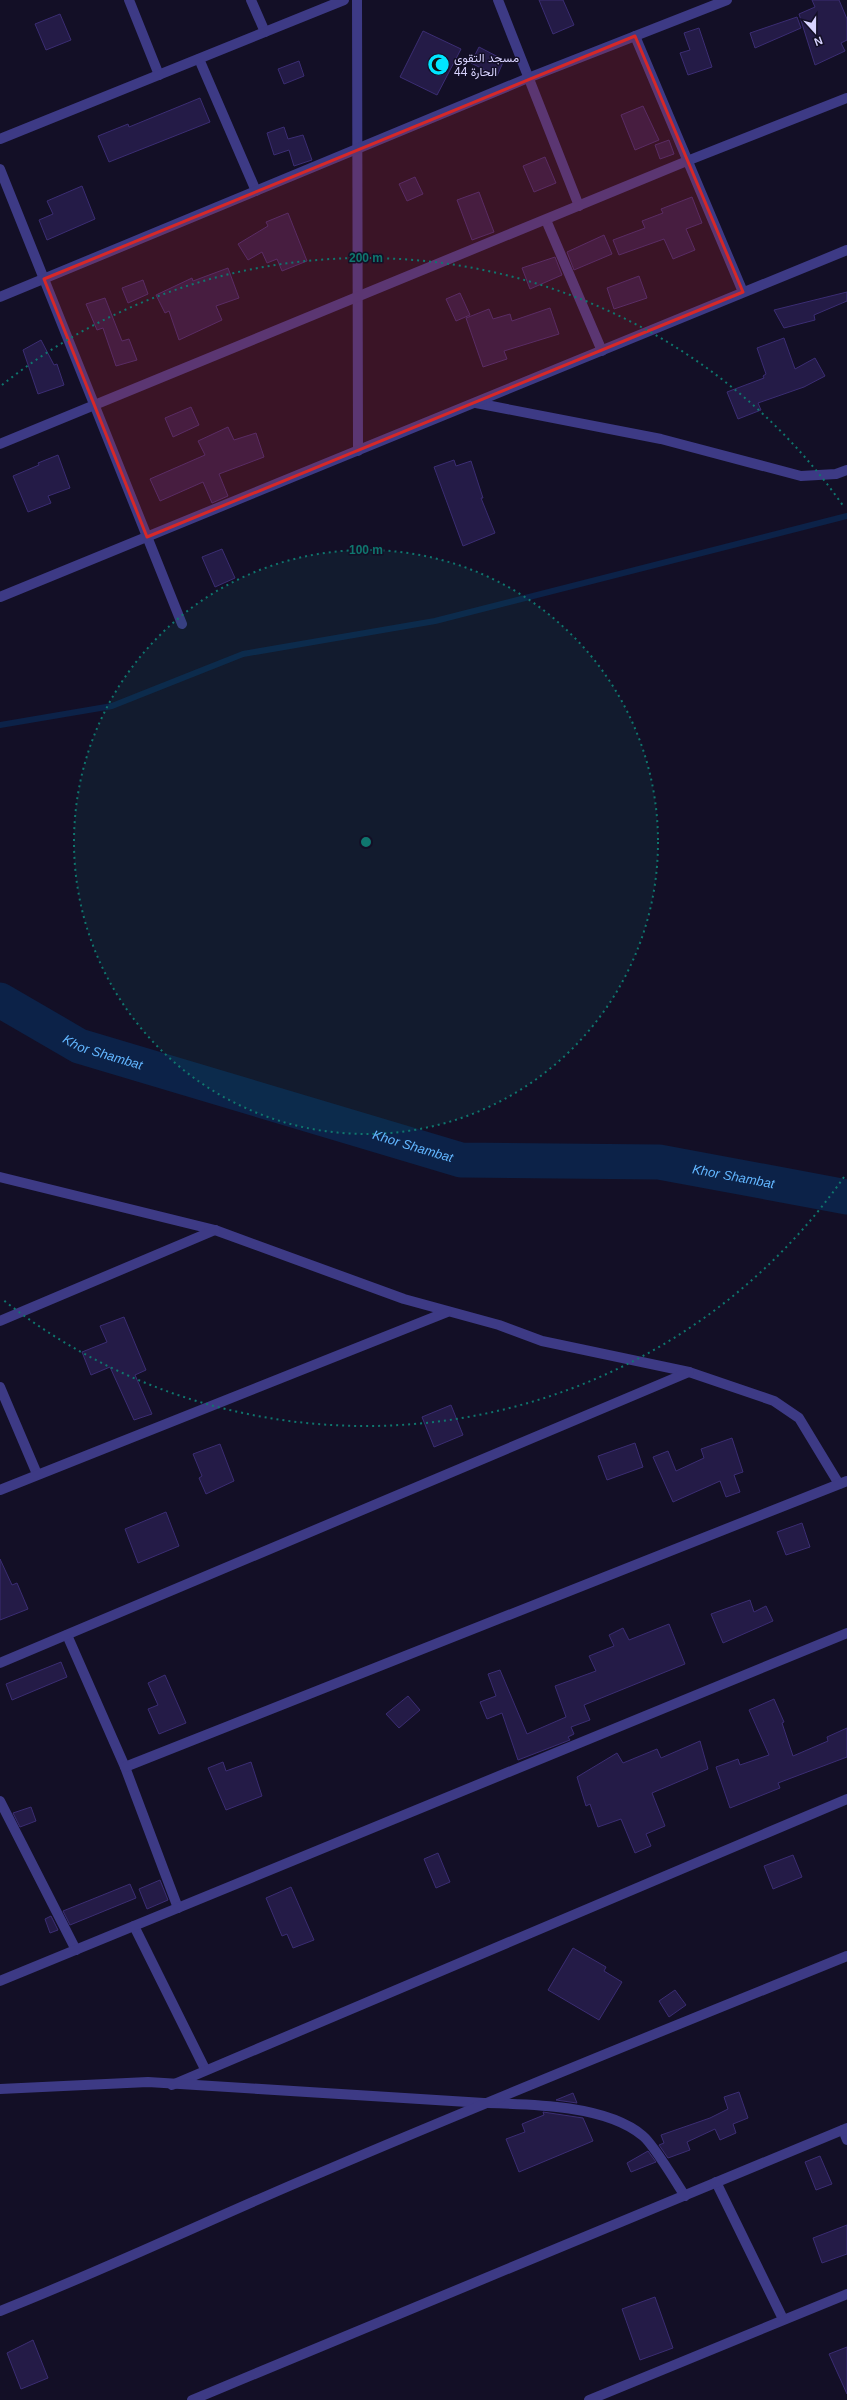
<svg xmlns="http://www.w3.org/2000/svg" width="847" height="2400" viewBox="0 0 847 2400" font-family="Arial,Vazirmatn,sans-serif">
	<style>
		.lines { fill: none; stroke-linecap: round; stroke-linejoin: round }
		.stream { stroke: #0c2248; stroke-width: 6 }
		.river { stroke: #0c2248; stroke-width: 35 }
		.building { fill: #241b47; stroke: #3b2d73 }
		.minor { stroke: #3d3a85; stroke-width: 10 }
		.marked { fill: #d62828; fill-opacity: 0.2; stroke: #d62828; stroke-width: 3; stroke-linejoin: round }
		.ring { fill: none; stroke: #0f766e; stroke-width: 2; stroke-dasharray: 2 4 }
		.labels { text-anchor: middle; stroke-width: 3; stroke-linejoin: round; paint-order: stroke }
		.poi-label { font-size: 12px; fill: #d9d4ff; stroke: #130f26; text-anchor: start }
		.water-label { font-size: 13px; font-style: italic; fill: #62b6ff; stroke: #130f26 }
		.centre { fill: #0f766e; stroke: #130f26; stroke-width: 2 }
		.ring-label { font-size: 12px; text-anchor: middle; font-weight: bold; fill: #0f766e; stroke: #130f26; stroke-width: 3; stroke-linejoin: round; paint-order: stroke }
	</style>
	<rect width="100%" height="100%" fill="#130f26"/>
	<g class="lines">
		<path class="stream" d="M 0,725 L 112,706 L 243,654 L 435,621 L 847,516"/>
		<path class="river" id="s1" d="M 0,1000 L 79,1046 L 461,1160 L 659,1162 L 847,1197"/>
	</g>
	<g class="building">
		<path d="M 539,0 L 563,0 L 574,25 L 553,34 Z"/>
		<path d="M 812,0 L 839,0 L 847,19 L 847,40 L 841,43 L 845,51 L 815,65 L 799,14 L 815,7 Z"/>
		<path d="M 60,14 L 71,40 L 46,50 L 35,24 Z"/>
		<path d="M 797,17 L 801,28 L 755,48 L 750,33 Z"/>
		<path d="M 699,28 L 712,67 L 688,75 L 680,53 L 690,50 L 684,33 Z"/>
		<path d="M 423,31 L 461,49 L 437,95 L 400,77 Z"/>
		<path d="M 479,47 L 504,60 L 497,76 L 471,63 Z"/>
		<path d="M 299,61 L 304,76 L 284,84 L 278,69 Z"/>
		<path d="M 200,98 L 210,122 L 109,162 L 98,136 L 128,124 L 129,127 Z"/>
		<path d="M 643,106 L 659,140 L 635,150 L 621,115 Z"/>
		<path d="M 284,127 L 288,139 L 303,135 L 312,160 L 294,166 L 289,150 L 274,155 L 267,133 Z"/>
		<path d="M 669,140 L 674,154 L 660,159 L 655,145 Z"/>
		<path d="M 545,157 L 556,183 L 534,192 L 523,166 Z"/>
		<path d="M 415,177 L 423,194 L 407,201 L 399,184 Z"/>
		<path d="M 82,186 L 95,219 L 47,240 L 39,220 L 53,214 L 47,201 Z"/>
		<path d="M 479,192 L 494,232 L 472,240 L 457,200 Z"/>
		<path d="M 692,197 L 702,223 L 686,229 L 695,250 L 673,259 L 664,239 L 619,255 L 613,240 L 645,228 L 642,221 L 663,213 L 661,209 Z"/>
		<path d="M 288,213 L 307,261 L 282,271 L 277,259 L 267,263 L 262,252 L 248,260 L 238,244 L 268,226 L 266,222 Z"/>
		<path d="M 604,235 L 612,254 L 574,270 L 567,252 Z"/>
		<path d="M 555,257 L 562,275 L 530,289 L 522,268 Z"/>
		<path d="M 228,268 L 239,298 L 216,306 L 222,320 L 179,340 L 169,311 L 165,313 L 156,295 L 192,278 L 193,281 Z"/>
		<path d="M 639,276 L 647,298 L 614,309 L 607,288 Z"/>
		<path d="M 143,280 L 148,294 L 128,303 L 122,288 Z"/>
		<path d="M 847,292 L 847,301 L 814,315 L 815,320 L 784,328 L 774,310 Z"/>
		<path d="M 460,293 L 470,315 L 456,321 L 446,299 Z"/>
		<path d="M 105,298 L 122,341 L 129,339 L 137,360 L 116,366 L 103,328 L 97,330 L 86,304 Z"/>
		<path d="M 550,308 L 559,334 L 504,351 L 507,359 L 483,367 L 466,318 L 489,309 L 493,319 L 510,314 L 512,321 Z"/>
		<path d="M 784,338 L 795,369 L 815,358 L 825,376 L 804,387 L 758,403 L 761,410 L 738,419 L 727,392 L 764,378 L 763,376 L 766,374 L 757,348 Z"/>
		<path d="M 41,340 L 54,365 L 57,364 L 64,385 L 38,394 L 23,350 Z"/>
		<path d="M 191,407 L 199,425 L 173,437 L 165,418 Z"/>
		<path d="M 228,427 L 234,440 L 256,433 L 264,457 L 219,474 L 228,496 L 212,503 L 203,482 L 160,501 L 150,479 L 205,455 L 198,441 Z"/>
		<path d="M 58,455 L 70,488 L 48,496 L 51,503 L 28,512 L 13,476 L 39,465 L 38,463 Z"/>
		<path d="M 454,460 L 456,466 L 471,461 L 483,498 L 481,498 L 495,533 L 463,546 L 434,467 Z"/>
		<path d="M 222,549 L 235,578 L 215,587 L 202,557 Z"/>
		<path d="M 124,1317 L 146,1370 L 135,1375 L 152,1414 L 134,1420 L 110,1367 L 91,1375 L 82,1352 L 107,1342 L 100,1326 Z"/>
		<path d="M 451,1405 L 463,1435 L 434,1447 L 422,1417 Z"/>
		<path d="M 732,1438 L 743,1472 L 734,1475 L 740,1492 L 726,1497 L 720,1481 L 673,1502 L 653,1457 L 668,1451 L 676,1471 L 704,1458 L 701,1449 Z"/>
		<path d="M 635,1443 L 643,1467 L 607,1480 L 598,1456 Z"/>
		<path d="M 220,1444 L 234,1481 L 206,1494 L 199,1478 L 202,1476 L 193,1454 Z"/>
		<path d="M 166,1512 L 179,1546 L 138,1563 L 125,1529 Z"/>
		<path d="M 802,1523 L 810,1547 L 786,1555 L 777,1532 Z"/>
		<path d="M 0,1559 L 12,1585 L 17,1583 L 28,1609 L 0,1620 Z"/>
		<path d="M 750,1600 L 754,1612 L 766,1606 L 773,1621 L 723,1643 L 711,1614 Z"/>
		<path d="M 669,1624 L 685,1664 L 584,1705 L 590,1720 L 571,1727 L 574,1734 L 568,1737 L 570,1740 L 518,1760 L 502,1713 L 487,1719 L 480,1702 L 496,1696 L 488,1674 L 500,1670 L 527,1734 L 566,1717 L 555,1686 L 596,1671 L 589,1656 L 614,1646 L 609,1635 L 623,1628 L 629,1640 Z"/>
		<path d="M 61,1662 L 67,1677 L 12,1700 L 6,1684 Z"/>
		<path d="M 165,1675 L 186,1723 L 159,1734 L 148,1709 L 158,1705 L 148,1683 Z"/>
		<path d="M 408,1696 L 420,1710 L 399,1728 L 386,1714 Z"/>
		<path d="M 774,1699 L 784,1722 L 782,1723 L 793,1756 L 828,1741 L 827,1737 L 847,1728 L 847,1757 L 778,1783 L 780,1788 L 730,1808 L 716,1767 L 738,1759 L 740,1765 L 769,1755 L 749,1710 Z"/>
		<path d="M 700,1741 L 708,1769 L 652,1793 L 665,1826 L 646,1834 L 651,1846 L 635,1853 L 621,1819 L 598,1827 L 590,1804 L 586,1806 L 577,1777 L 617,1753 L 623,1763 L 657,1749 L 661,1758 Z"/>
		<path d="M 223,1762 L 226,1771 L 251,1762 L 262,1796 L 226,1810 L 208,1768 Z"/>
		<path d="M 31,1807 L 36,1821 L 20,1827 L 13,1813 Z"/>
		<path d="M 438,1853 L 450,1882 L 436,1888 L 424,1859 Z"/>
		<path d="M 793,1855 L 802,1877 L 773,1889 L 764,1866 Z"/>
		<path d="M 160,1880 L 168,1900 L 147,1909 L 139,1889 Z"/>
		<path d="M 130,1884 L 136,1898 L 70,1925 L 63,1911 Z"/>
		<path d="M 291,1887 L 314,1940 L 293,1948 L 287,1934 L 282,1936 L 266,1898 Z"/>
		<path d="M 51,1916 L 58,1930 L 50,1933 L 45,1919 Z"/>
		<path d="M 573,1948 L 606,1967 L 604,1971 L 622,1982 L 599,2020 L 548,1990 Z"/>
		<path d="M 675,1990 L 686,2005 L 669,2017 L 659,2001 Z"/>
		<path d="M 739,2092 L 748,2118 L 733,2124 L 736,2133 L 720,2140 L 715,2129 L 687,2142 L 690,2150 L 668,2158 L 659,2145 L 664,2143 L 661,2135 L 710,2118 L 728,2109 L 724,2097 Z"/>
		<path d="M 573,2093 L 577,2103 L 556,2100 Z"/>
		<path d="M 543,2112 L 583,2118 L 593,2141 L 519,2172 L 506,2139 L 525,2132 L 522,2124 L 544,2115 Z"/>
		<path d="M 648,2151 L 656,2162 L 631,2172 L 627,2163 Z"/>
		<path d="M 820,2156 L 832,2184 L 816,2190 L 805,2162 Z"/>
		<path d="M 847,2225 L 847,2254 L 822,2263 L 813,2238 Z"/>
		<path d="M 655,2297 L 673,2348 L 640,2360 L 622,2309 Z"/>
		<path d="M 33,2340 L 48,2378 L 21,2389 L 7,2353 Z"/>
		<path d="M 847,2347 L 847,2394 L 829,2354 Z"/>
	</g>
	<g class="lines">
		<g class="minor">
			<path d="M 129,0 L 159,75"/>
			<path d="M 251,0 L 265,32"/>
			<path d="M 357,0 L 358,451"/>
			<path d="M 498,0 L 579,206"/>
			<path d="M 635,36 L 743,292"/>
			<path d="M 199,59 L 256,191"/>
			<path d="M 0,139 L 344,0"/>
			<path d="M 0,169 L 182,624"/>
			<path d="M 546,220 L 602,351"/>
			<path d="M 0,297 L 528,78 L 727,0"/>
			<path d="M 476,403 L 661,439 L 801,476 L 836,474 L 847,470"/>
			<path d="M 0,444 L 687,161 L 847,98"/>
			<path d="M 0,597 L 847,250"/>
			<path d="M 0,1177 L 215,1230 L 404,1299 L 499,1325 L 542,1341 L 689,1372 L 774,1401 L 799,1418 L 839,1484"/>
			<path d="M 0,1321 L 215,1230"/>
			<path d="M 0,1387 L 37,1474"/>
			<path d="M 0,1490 L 447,1312"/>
			<path d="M 67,1635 L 125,1767 L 178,1908"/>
			<path d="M 0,1663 L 689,1372"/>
			<path d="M 125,1767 L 847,1481"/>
			<path d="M 0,1801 L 76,1950"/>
			<path d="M 134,1926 L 205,2069"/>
			<path d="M 0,1981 L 847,1633"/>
			<path d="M 172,2085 L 847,1799"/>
			<path d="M 0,2089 L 148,2082 L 484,2103 C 530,2104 607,2105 643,2136 C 654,2145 675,2181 685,2196"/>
			<path d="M 843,2130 L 847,2140"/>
			<path d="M 716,2182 L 783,2319"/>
			<path d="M 0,2311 C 102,2271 200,2224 301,2181 C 482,2103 665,2030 847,1956"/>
			<path d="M 192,2400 L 847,2128"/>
			<path d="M 589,2400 L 847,2294"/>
		</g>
	</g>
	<path class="marked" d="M 635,36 L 743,292 L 147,537 L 44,279 Z"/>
	<circle cx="366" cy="842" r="292" fill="#0f766e" fill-opacity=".12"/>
	<g class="ring">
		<circle cx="366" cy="842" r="292"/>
		<path d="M844 1177A584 584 0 0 1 2 1299M2 385A584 584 0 0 1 844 507"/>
	</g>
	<defs>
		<symbol id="mosque-disc" viewBox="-11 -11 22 22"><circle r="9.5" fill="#00e5ff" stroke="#130f26"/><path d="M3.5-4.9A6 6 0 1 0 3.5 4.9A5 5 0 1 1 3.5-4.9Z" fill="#111"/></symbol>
	</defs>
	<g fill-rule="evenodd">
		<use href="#mosque-disc" x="426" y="52" width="25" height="25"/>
	</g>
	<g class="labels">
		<g class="poi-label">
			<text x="454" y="62">مسجد التقوي<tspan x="454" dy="14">الحارة 44</tspan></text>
		</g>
		<g class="water-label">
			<text dy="5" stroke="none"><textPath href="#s1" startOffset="116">Khor Shambat</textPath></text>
			<text dy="5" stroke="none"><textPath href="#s1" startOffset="440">Khor Shambat</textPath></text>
			<text dy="5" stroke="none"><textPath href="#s1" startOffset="764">Khor Shambat</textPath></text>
		</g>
	</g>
	<circle cx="366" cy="842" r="6" class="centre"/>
	<g class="ring-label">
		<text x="366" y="262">200 m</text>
		<text x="366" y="554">100 m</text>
	</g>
	<g transform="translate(815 32) rotate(159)" stroke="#130f26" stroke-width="3" paint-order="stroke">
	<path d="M0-3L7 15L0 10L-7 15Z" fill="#d9d4ff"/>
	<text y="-6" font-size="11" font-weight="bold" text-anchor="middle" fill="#d9d4ff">N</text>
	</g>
</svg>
